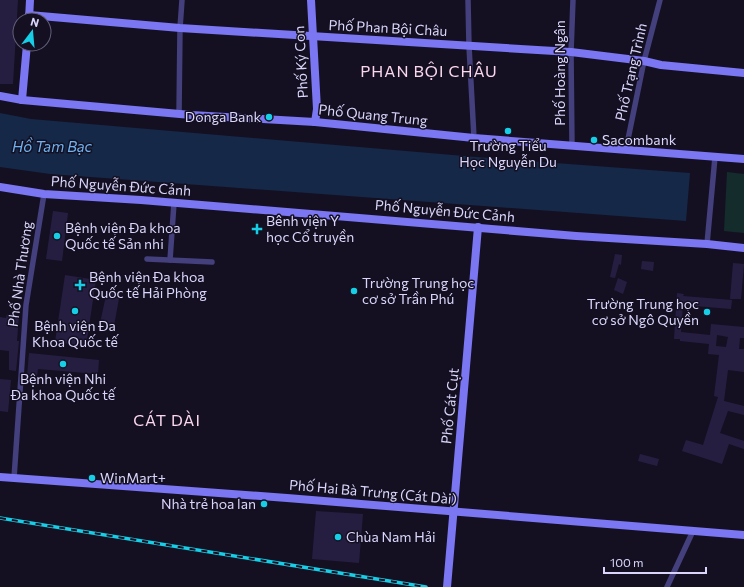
<svg xmlns="http://www.w3.org/2000/svg" width="744" height="587" viewBox="0 0 744 587" font-family="Commissioner,sans-serif">
	<style>
		.green { fill: #142c2b }
		.water { fill: #152848 }
		.building { fill: #261e41; fill-rule: evenodd }
		.lines { fill: none; stroke-linecap: round; stroke-linejoin: round }
		.street { stroke: #43407d; stroke-width: 5.5 }
		.secondary { stroke: #7b76f2; stroke-width: 8 }
		.rail-casing { stroke: #16cee6; stroke-width: 3.5 }
		.rail { stroke: #141022; stroke-width: 2; stroke-dasharray: 6; stroke-linecap: butt }
		.poi-dot { fill: #16cee6; stroke: #141022; stroke-width: 1.5 }
		.labels { text-anchor: middle; stroke-width: 3; stroke-linejoin: round; paint-order: stroke }
		.street-label { font-size: 14px; fill: #dad6fb; stroke: #141022 }
		.poi-label { font-size: 14px; fill: #dad6fb; stroke: #141022; text-anchor: start }
		.water-label { font-size: 15px; font-style: italic; fill: #6eb2f1; stroke: #141022 }
		.quarter-label { font-size: 16px; letter-spacing: 1px; fill: #fbd7ee; stroke: #141022 }
	</style>
	<rect width="100%" height="100%" fill="#141022"/>
	<path class="green" d="M 727,172 L 744,174 L 744,233 L 724,231 Z"/>
	<path class="water" d="M 0,113 L 31,119 L 476,157 L 690,173 L 686,221 L 50,174 L 0,167 Z"/>
	<g class="building">
		<path d="M 0,0 L 18,0 L 13,84 L 0,84 Z"/>
		<path d="M 53,211 L 68,213 L 62,261 L 46,259 Z"/>
		<path d="M 615,254 L 622,255 L 621,265 L 619,264 L 615,278 L 610,277 Z"/>
		<path d="M 642,261 L 654,262 L 653,271 L 641,269 Z"/>
		<path d="M 733,263 L 744,264 L 741,299 L 730,299 Z"/>
		<path d="M 65,275 L 96,280 L 86,346 L 55,342 Z"/>
		<path d="M 618,278 L 627,282 L 623,294 L 614,290 Z"/>
		<path d="M 107,291 L 120,293 L 114,326 L 100,323 Z"/>
		<path d="M 677,293 L 684,294 L 683,296 L 732,300 L 731,309 L 683,305 L 681,332 L 710,335 L 711,324 L 744,327 L 744,338 L 740,338 L 739,349 L 744,349 L 744,372 L 728,370 L 724,401 L 744,406 L 744,415 L 728,411 L 720,433 L 744,441 L 744,449 L 729,444 L 722,464 L 682,451 L 686,440 L 703,445 L 718,397 L 714,396 L 719,355 L 708,354 L 709,344 L 680,341 L 680,339 L 674,339 ZM 717,335 L 728,337 L 726,347 L 716,346 Z"/>
		<path d="M 7,314 L 19,315 L 17,341 L 19,341 L 16,371 L 9,370 L 9,351 L 0,350 L 0,317 L 6,318 Z"/>
		<path d="M 29,353 L 99,360 L 98,374 L 38,369 L 37,377 L 27,376 Z"/>
		<path d="M 0,379 L 11,380 L 8,412 L 0,411 Z"/>
		<path d="M 640,454 L 659,459 L 657,466 L 638,461 Z"/>
		<path d="M 316,511 L 363,514 L 359,563 L 312,559 Z"/>
	</g>
	<g class="lines">
		<g class="street">
			<path d="M 468,0 L 469,46 L 474,138"/>
			<path d="M 179,114 L 180,28 L 182,0"/>
			<path d="M 572,146 L 571,52 L 573,0"/>
			<path d="M 626,149 L 644,61 L 660,0"/>
			<path d="M 707,244 L 715,157"/>
			<path d="M 147,259 L 212,262"/>
			<path d="M 170,260 L 174,203"/>
			<path d="M 14,478 L 26,305 L 44,194"/>
			<path d="M 667,587 L 693,531"/>
		</g>
		<g class="secondary">
			<path d="M 311,0 L 317,109 L 315,122"/>
			<path d="M 29,15 L 180,28 L 571,52 L 644,61 L 661,65 L 744,73"/>
			<path d="M 29,19 L 30,0"/>
			<path d="M 0,96 L 22,100 L 191,115 L 315,122 L 474,138 L 744,159"/>
			<path d="M 22,100 L 27,44"/>
			<path d="M 0,187 L 44,194 L 141,200 L 576,236 L 707,244 L 744,248"/>
			<path d="M 0,477 L 287,498 L 744,535"/>
			<path d="M 447,587 L 478,227"/>
		</g>
		<defs>
			<path id="rail" d="M 0,518 L 426,587"/>
		</defs>
		<use href="#rail" class="rail-casing"/>
		<use href="#rail" class="rail"/>
	</g>
	<g class="poi-dot">
		<circle cx="269" cy="117" r="4"/>
		<circle cx="508" cy="131" r="4"/>
		<circle cx="594" cy="140" r="4"/>
		<path d="M255 223h4v4h4v4h-4v4h-4v-4h-4v-4h4z"/>
		<circle cx="57" cy="236" r="4"/>
		<path d="M78 279h4v4h4v4h-4v4h-4v-4h-4v-4h4z"/>
		<circle cx="354" cy="291" r="4"/>
		<circle cx="75" cy="311" r="4"/>
		<circle cx="707" cy="312" r="4"/>
		<circle cx="63" cy="364" r="4"/>
		<circle cx="92" cy="478" r="4"/>
		<circle cx="264" cy="504" r="4"/>
		<circle cx="338" cy="537" r="4"/>
	</g>
	<g class="labels">
		<g class="street-label">
			<text transform="translate(388 28) rotate(3)" y="5">Phố Phan Bội Châu</text>
			<text transform="translate(301 62) rotate(-93)" y="5">Phố Ký Con</text>
			<text transform="translate(631 72) rotate(-77)" y="5">Phố Trạng Trình</text>
			<text transform="translate(560 73) rotate(-90)" y="5">Phố Hoàng Ngân</text>
			<text transform="translate(373 115) rotate(6)" y="5">Phố Quang Trung</text>
			<text transform="translate(121 186) rotate(4)" y="5">Phố Nguyễn Đức Cảnh</text>
			<text transform="translate(445 211) rotate(5)" y="5">Phố Nguyễn Đức Cảnh</text>
			<text transform="translate(20 274) rotate(-82)" y="5">Phố Nhà Thương</text>
			<text transform="translate(450 406) rotate(-84)" y="5">Phố Cát Cụt</text>
			<text transform="translate(373 492) rotate(5)" y="5">Phố Hai Bà Trưng (Cát Dài)</text>
		</g>
		<g class="poi-label">
			<text x="261" y="122" text-anchor="end">Donga Bank</text>
			<text x="602" y="145">Sacombank</text>
			<text x="508" y="151" text-anchor="middle">Trường Tiểu<tspan x="508" dy="16">Học Nguyễn Du</tspan></text>
			<text x="266" y="226">Bênh viện Y<tspan x="266" dy="16">học Cổ truyền</tspan></text>
			<text x="65" y="233">Bệnh viện Đa khoa<tspan x="65" dy="16">Quốc tế Sản nhi</tspan></text>
			<text x="89" y="282">Bệnh viện Đa khoa<tspan x="89" dy="16">Quốc tế Hải Phòng</tspan></text>
			<text x="362" y="288">Trường Trung học<tspan x="362" dy="16">cơ sở Trần Phú</tspan></text>
			<text x="699" y="309" text-anchor="end">Trường Trung học<tspan x="699" dy="16">cơ sở Ngô Quyền</tspan></text>
			<text x="75" y="331" text-anchor="middle">Bệnh viện Đa<tspan x="75" dy="16">Khoa Quốc tế</tspan></text>
			<text x="63" y="384" text-anchor="middle">Bệnh viện Nhi<tspan x="63" dy="16">Đa khoa Quốc tế</tspan></text>
			<text x="100" y="483">WinMart+</text>
			<text x="256" y="509" text-anchor="end">Nhà trẻ hoa lan</text>
			<text x="346" y="542">Chùa Nam Hải</text>
		</g>
		<g class="water-label">
			<text x="52" y="152">Hồ Tam Bạc</text>
		</g>
		<g class="quarter-label">
			<text x="429" y="77">PHAN BỘI CHÂU</text>
			<text x="167" y="426">CÁT DÀI</text>
		</g>
	</g>
	<g transform="translate(32 32) rotate(16)"><circle r="19" fill="#141022" stroke="#635f79"/>
	<path d="M0-3L7 15L0 10L-7 15Z" fill="#16cee6"/>
	<text y="-6" font-size="11" font-weight="bold" text-anchor="middle" fill="#dad6fb">N</text>
	</g>
	<path d="M604 567v6h102v-6" fill="none" stroke="#dad6fb" stroke-width="2"/>
	<text x="610" y="567" font-size="12" fill="#dad6fb" stroke="#141022" stroke-width="3" paint-order="stroke">100 m</text>
</svg>
